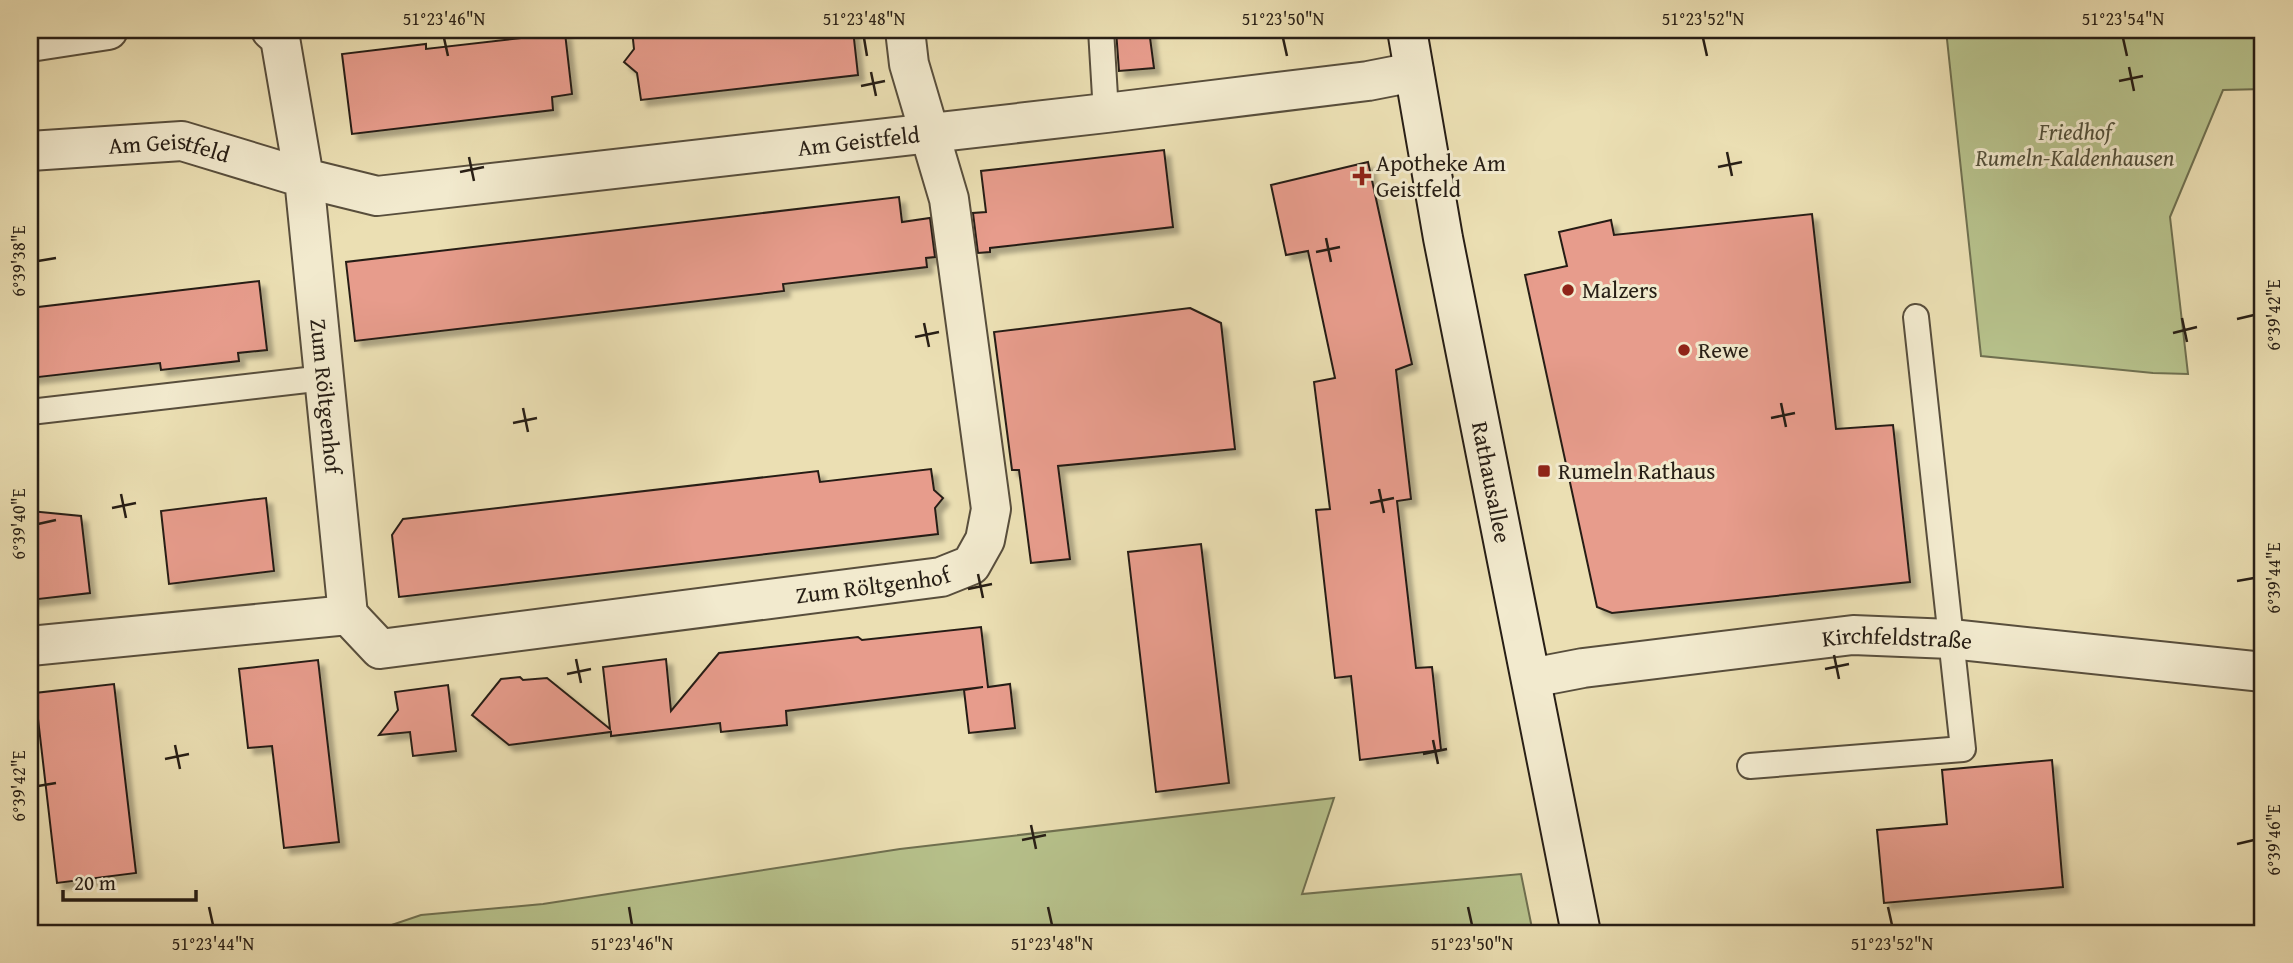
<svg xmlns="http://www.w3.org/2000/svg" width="2293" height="963" viewBox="0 0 2293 963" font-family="'Gentium Book Plus',serif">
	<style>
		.green { fill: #b7c28c; stroke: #6f7050; stroke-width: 2 }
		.building { fill: #e79c8c; stroke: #271e15; stroke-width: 2; filter: url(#shadow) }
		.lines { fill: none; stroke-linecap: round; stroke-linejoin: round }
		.service-casing { stroke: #584e3c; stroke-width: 28 }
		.minor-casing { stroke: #584e3c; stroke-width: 42 }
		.secondary-casing { stroke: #271e15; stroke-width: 42 }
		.service { stroke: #f2eace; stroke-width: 24 }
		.minor { stroke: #f2eace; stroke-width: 38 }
		.secondary { stroke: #f2eace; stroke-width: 38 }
		.ticks { fill: none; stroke: #271e15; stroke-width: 2.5 }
		.poi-dot { fill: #8f2418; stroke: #f2eace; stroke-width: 2.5 }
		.labels { text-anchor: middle; stroke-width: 6; stroke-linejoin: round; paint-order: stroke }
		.park-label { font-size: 23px; font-style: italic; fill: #524f39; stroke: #f2eace }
		.street-label { font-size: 23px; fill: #271e15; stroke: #f2eace }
		.poi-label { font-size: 23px; fill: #271e15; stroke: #f2eace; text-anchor: start }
		.neatline { fill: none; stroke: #271e15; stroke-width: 2.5 }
		.ticks-label { font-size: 18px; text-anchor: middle; fill: #271e15 }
	</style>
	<defs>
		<filter id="shadow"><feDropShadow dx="6" dy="6" stdDeviation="2" flood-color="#0004"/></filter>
	</defs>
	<rect width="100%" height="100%" fill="#ebdfb3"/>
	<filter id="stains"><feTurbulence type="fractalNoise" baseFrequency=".00286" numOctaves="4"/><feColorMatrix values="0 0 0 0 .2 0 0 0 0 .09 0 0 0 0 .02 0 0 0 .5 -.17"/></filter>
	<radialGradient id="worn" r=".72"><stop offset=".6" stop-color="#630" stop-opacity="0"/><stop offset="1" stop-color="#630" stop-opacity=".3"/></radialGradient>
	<g class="green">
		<path d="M 1946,30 L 2263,30 L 2263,89 L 2223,90 L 2170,217 L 2188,374 L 2153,373 L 1981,356 Z"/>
		<path d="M 1334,798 L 1302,894 L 1521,874 L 1533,933 L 368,933 L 421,915 L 543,904 L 900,849 Z"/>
	</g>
	<g class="building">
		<path d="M 632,30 L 853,30 L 858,75 L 641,100 L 637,73 L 624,62 L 634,49 Z"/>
		<path d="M 1116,30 L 1149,30 L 1154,68 L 1119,71 Z"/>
		<path d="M 565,33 L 572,94 L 552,97 L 553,110 L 352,134 L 342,54 L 426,44 L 426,49 Z"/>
		<path d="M 1164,150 L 1173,227 L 990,248 L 990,252 L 978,253 L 973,213 L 986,212 L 981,171 Z"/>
		<path d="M 1368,162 L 1412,364 L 1396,370 L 1411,499 L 1397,501 L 1416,668 L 1432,667 L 1441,750 L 1360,760 L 1351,676 L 1335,678 L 1316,510 L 1330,509 L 1314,382 L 1335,378 L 1308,251 L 1286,255 L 1271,185 Z"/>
		<path d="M 899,197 L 902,222 L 930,218 L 935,257 L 926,258 L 927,267 L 783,284 L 784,291 L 355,341 L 346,262 Z"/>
		<path d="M 1812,214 L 1836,429 L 1893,425 L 1910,582 L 1612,613 L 1597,607 L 1525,275 L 1567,266 L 1559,232 L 1611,220 L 1614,235 Z"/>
		<path d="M 259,281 L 267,350 L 238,353 L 239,361 L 161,370 L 160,363 L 30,378 L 30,308 Z"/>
		<path d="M 1190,308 L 1221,323 L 1235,449 L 1058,466 L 1070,559 L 1031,563 L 1019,470 L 1012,470 L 994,332 Z"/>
		<path d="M 931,469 L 934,490 L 943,498 L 935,508 L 938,534 L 399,597 L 392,535 L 403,519 L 818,471 L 820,482 Z"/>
		<path d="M 266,498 L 274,571 L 169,584 L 161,511 Z"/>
		<path d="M 30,511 L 81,516 L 90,593 L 30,600 Z"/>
		<path d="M 1201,544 L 1229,783 L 1156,792 L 1128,552 Z"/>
		<path d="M 981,627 L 988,687 L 1010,684 L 1015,728 L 969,733 L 964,690 L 983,687 L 786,711 L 787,725 L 721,732 L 720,723 L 611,736 L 611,732 L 509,745 L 472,715 L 501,679 L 520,677 L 523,680 L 547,678 L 610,729 L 603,667 L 666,659 L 671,711 L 719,653 L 858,637 L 862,640 Z"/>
		<path d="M 318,660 L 339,842 L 284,848 L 272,746 L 248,748 L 239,669 Z"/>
		<path d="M 114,684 L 136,873 L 57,883 L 35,693 Z"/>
		<path d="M 448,685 L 456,751 L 413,756 L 410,732 L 379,735 L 398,710 L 395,692 Z"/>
		<path d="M 2052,760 L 2063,887 L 1884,903 L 1877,830 L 1947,824 L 1942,770 Z"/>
	</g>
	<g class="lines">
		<defs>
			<g id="service">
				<path d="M 1101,30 L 1106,113"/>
				<path d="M 30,412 L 324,378"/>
				<path d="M 1750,766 L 1963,749 L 1916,317"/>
			</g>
			<g id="minor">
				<path id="s1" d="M 271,30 L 280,38 L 304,178 L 377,196 L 1106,113 L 1368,81 L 1414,72"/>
				<path d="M 30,42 L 108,30"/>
				<path id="s2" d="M 30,151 L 182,141 L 304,178 L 348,615"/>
				<path id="s3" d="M 30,646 L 348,615 L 380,649 L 941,577 L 971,565 L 985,540 L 991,509 L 949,199 L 909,64 L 905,30"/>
				<path id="s4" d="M 1531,678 L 1583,668 L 1853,635 L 1951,639 L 2263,672"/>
			</g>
			<g id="secondary">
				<path id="s5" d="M 1407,30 L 1443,238 L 1581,933"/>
			</g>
		</defs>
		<use href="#service" class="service-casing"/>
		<use href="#minor" class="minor-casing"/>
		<use href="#secondary" class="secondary-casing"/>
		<use href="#service" class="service"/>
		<use href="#minor" class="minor"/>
		<use href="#secondary" class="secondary"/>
	</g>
	<path class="ticks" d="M 444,38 L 448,56M 864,38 L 867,56M 1283,38 L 1287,56M 1703,38 L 1707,56M 2123,38 L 2127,56M 2129,67 L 2134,91M 871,72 L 876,96M 2119,81 L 2143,76M 861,86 L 885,81M 1727,152 L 1732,176M 469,157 L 474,181M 1718,167 L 1742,162M 460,172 L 484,167M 1326,238 L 1331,262M 1316,252 L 1340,247M 38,261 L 56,258M 2182,318 L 2187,342M 2237,319 L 2254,315M 924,323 L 929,347M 2173,333 L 2197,327M 915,337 L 939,332M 1781,403 L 1786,427M 523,408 L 528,432M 1771,418 L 1795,413M 513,423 L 537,418M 1379,489 L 1384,513M 121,494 L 126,518M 1370,503 L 1394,498M 112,508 L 136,503M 38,524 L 56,520M 978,574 L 983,598M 2237,581 L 2254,578M 968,589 L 992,584M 1834,655 L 1839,679M 576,659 L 581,683M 1825,669 L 1849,664M 567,674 L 591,669M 1433,740 L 1438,764M 175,745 L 180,769M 1423,754 L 1447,749M 165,759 L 189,754M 38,786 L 56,783M 1031,825 L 1036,849M 1022,840 L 1046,835M 2237,844 L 2254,840M 209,907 L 213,925M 629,907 L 632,925M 1048,907 L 1052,925M 1468,907 L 1472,925M 1888,907 L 1892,925"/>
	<g class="poi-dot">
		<path d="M1358.5 165.5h7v7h7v7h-7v7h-7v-7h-7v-7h7z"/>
		<circle cx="1568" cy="290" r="7"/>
		<circle cx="1684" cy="350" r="7"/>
		<rect x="1537" y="464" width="14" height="14" rx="3.5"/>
	</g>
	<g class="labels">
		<g class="park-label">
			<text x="2075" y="140">Friedhof<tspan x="2075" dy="26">Rumeln-Kaldenhausen</tspan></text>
		</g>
		<g class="street-label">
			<text dy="8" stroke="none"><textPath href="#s1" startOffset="714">Am Geistfeld</textPath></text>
			<text dy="8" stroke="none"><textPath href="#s2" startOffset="140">Am Geistfeld</textPath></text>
			<text dy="8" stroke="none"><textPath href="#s2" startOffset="499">Zum Röltgenhof</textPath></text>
			<text dy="8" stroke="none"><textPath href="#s5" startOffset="460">Rathausallee</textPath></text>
			<text dy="8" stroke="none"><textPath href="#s3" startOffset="863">Zum Röltgenhof</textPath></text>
			<text dy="8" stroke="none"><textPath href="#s4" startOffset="369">Kirchfeldstraße</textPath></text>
		</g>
		<g class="poi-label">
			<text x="1376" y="171">Apotheke Am<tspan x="1376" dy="26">Geistfeld</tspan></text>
			<text x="1582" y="298">Malzers</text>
			<text x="1698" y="358">Rewe</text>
			<text x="1558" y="479">Rumeln Rathaus</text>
		</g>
	</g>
	<rect width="2293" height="963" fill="none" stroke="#ebdfb3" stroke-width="77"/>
	<path d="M63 890v10h133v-10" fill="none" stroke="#271e15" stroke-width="3.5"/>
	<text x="74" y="890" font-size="21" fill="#271e15" stroke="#f2eace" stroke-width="5" paint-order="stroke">20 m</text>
	<rect x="38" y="38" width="2216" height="887" class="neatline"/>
	<g class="ticks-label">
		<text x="444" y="25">51°23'46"N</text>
		<text x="864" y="25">51°23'48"N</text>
		<text x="1283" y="25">51°23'50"N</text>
		<text x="1703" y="25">51°23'52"N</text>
		<text x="2123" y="25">51°23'54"N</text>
		<text transform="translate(19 261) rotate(-90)" y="6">6°39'38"E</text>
		<text transform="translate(2274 315) rotate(-90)" y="6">6°39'42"E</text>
		<text transform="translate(19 524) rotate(-90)" y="6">6°39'40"E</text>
		<text transform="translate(2274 578) rotate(-90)" y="6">6°39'44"E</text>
		<text transform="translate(19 786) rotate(-90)" y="6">6°39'42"E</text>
		<text transform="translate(2274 840) rotate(-90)" y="6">6°39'46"E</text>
		<text x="213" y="950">51°23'44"N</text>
		<text x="632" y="950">51°23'46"N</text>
		<text x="1052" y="950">51°23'48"N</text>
		<text x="1472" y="950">51°23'50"N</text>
		<text x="1892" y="950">51°23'52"N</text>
	</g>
	<rect width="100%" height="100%" filter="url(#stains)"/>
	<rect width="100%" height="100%" fill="url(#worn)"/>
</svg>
